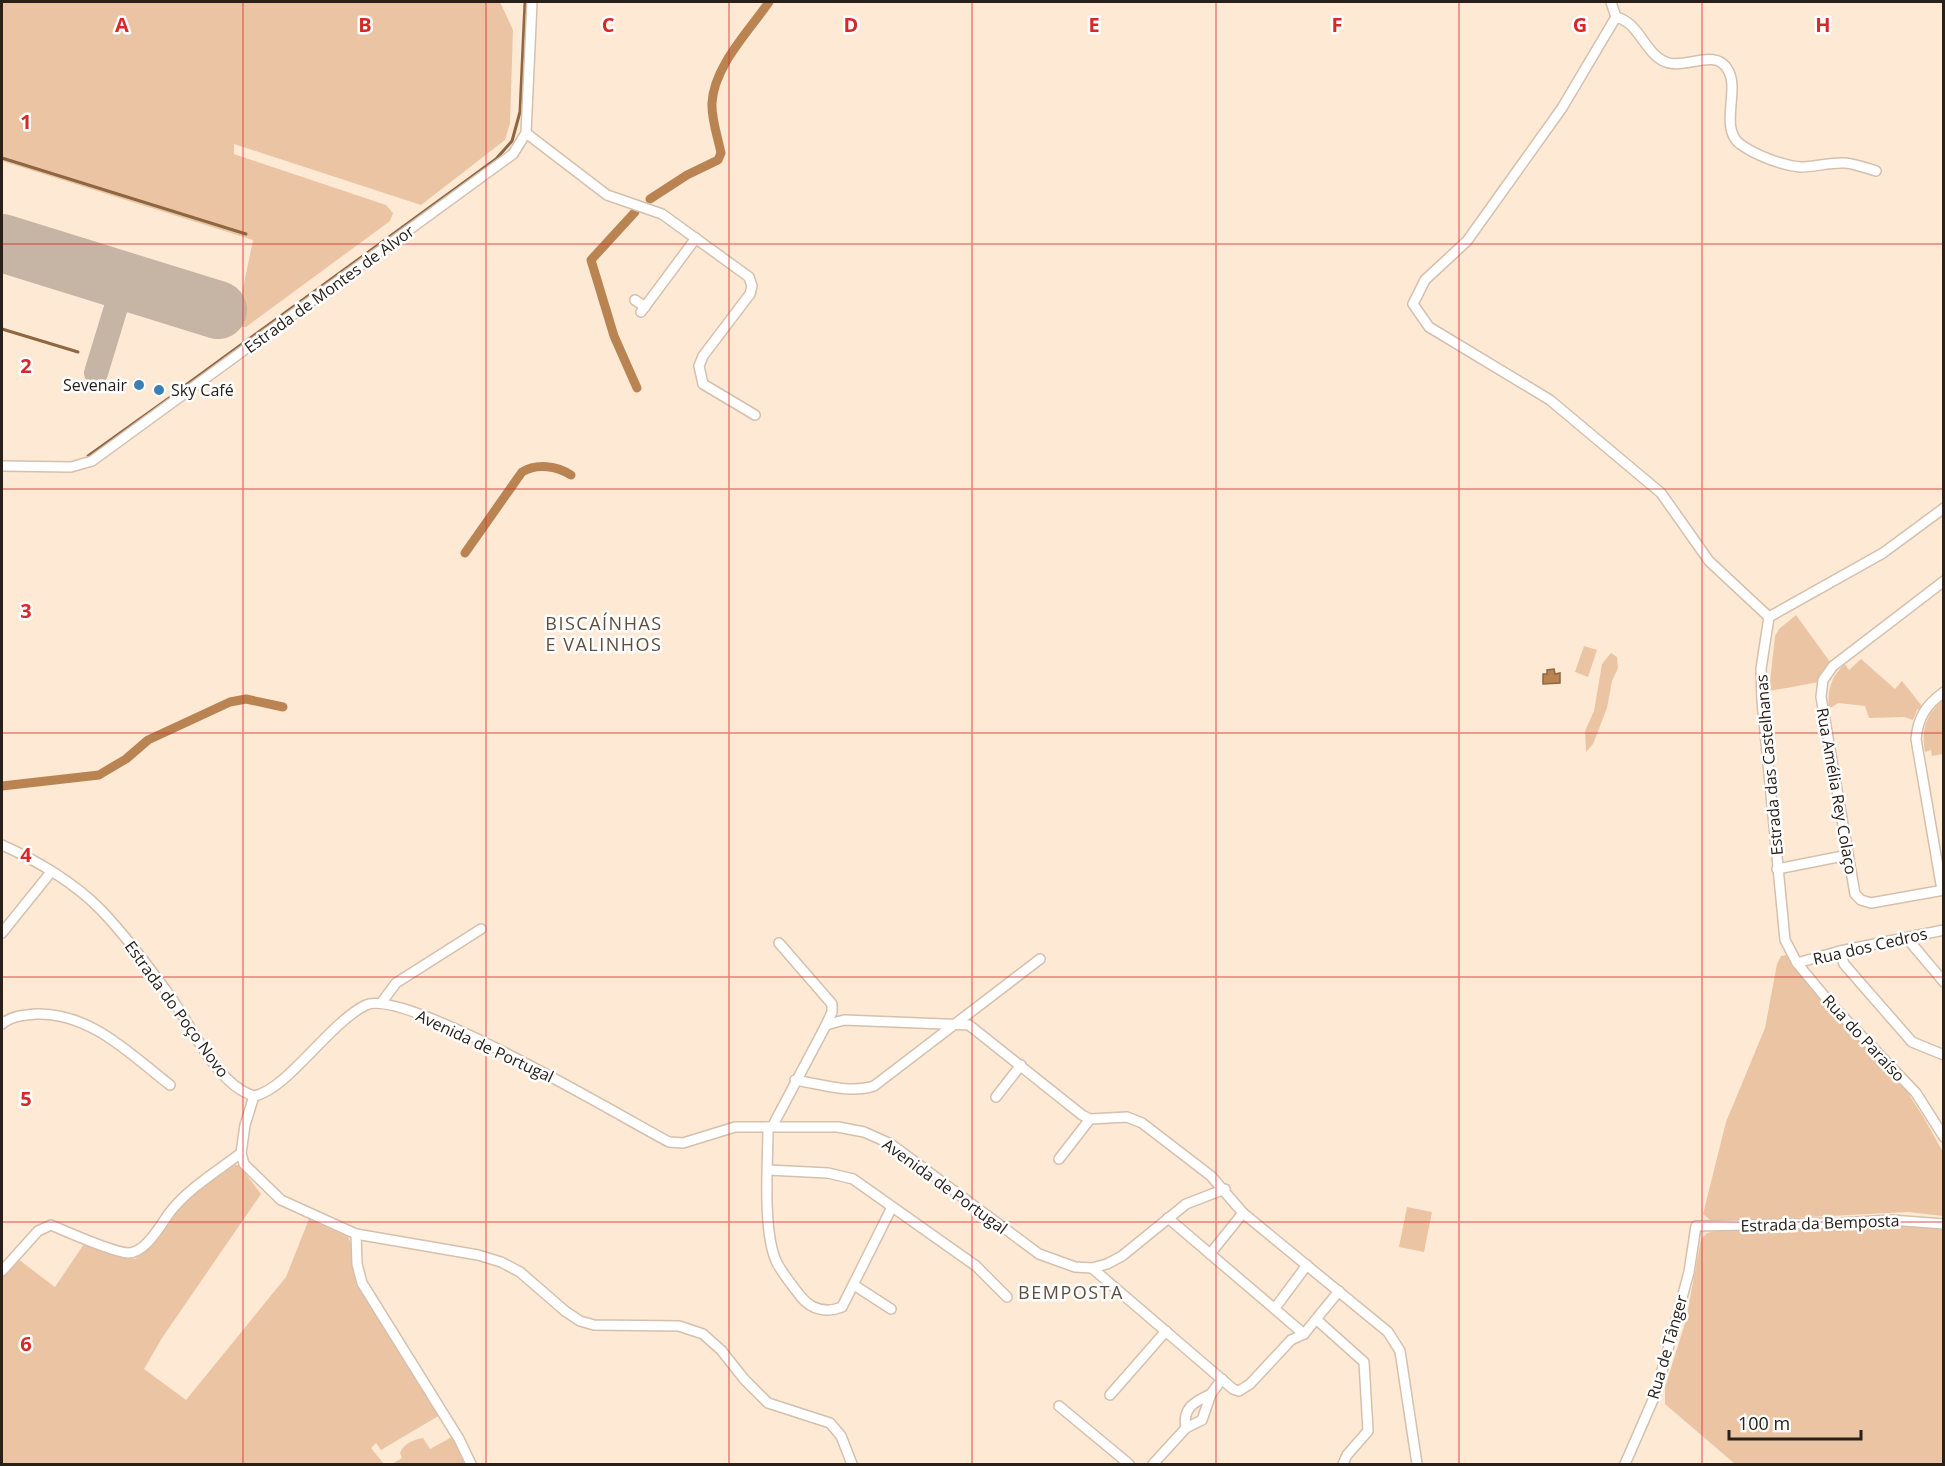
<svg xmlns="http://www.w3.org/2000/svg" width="1945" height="1466" viewBox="0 0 1945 1466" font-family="'Open Sans',sans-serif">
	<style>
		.green { fill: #ebc5a3 }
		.water { fill: #ba8452; stroke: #8e6641; stroke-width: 1.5 }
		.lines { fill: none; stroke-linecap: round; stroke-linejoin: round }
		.stream { stroke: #8e6641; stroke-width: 3 }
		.canal { stroke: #ba8452; stroke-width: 9 }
		.taxiway { stroke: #c6b4a4; stroke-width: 24 }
		.runway { stroke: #c6b4a4; stroke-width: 58 }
		.minor-casing { stroke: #d5c0ae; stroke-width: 12 }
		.minor { stroke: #fff; stroke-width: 9 }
		.grid { fill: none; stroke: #d62828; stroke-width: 1.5; stroke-opacity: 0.55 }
		.poi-dot { fill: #3981b5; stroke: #fff; stroke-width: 2 }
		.labels { text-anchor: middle; stroke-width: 5; stroke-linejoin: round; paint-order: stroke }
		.street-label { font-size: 16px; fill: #282019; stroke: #fff }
		.poi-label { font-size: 16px; fill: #282019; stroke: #fff; text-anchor: end }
		.neighbourhood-label { font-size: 18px; letter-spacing: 1.5px; fill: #5f4d3d; stroke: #fff }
		.grid-label { font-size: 20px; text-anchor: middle; font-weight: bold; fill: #d62828; stroke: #fff; stroke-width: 5; stroke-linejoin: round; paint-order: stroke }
	</style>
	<rect width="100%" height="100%" fill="#fee9d5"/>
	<g class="green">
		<path d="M 2,2 L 500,2 L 513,30 L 510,123 L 505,140 L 421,205 L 234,144 L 234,154 L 386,205 L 393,213 L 390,221 L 246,327 L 235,327 L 253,240 L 2,161 Z"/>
		<path d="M 1796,615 L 1830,662 L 1821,673 L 1819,682 L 1769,691 L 1775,636 L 1779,629 Z"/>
		<path d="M 1584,646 L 1597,650 L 1588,677 L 1575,672 Z"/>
		<path d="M 1611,653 L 1617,657 L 1618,668 L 1612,681 L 1607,708 L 1593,744 L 1586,752 L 1585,731 L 1594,711 L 1602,664 Z"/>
		<path d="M 1861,659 L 1895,689 L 1902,681 L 1922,706 L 1917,710 L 1913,720 L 1904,717 L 1869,718 L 1865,706 L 1838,703 L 1829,709 C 1827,691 1831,676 1845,664 L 1849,670 Z"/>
		<path d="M 1943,700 L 1943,754 L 1932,756 L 1931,750 L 1925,752 C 1921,729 1926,715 1943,700 Z"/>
		<path d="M 1786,955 L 1825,1005 L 1906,1090 L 1924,1118 L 1943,1152 L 1943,1216 L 1908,1212 L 1737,1221 L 1710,1220 L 1703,1214 L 1726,1122 L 1765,1028 L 1777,964 L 1781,956 Z"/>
		<path d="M 234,1165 L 239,1165 L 261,1194 L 162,1338 L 144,1369 L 186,1400 L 286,1277 L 309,1219 L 348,1237 L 352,1245 L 355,1280 L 440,1415 L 381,1450 L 376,1443 L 371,1448 L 384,1464 L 2,1464 L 2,1275 L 18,1259 L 55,1287 L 86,1241 L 135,1259 L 158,1237 L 186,1200 Z"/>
		<path d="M 1407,1207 L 1432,1212 L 1424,1252 L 1399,1247 Z"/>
		<path d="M 1883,1225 L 1920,1226 L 1943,1230 L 1943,1464 L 1735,1464 L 1665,1404 L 1665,1387 L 1686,1320 L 1701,1239 L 1707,1233 L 1719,1230 Z"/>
		<path d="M 452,1437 L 466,1464 L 392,1464 L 402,1458 L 400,1453 C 404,1443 413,1440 423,1438 L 430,1449 Z"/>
	</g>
	<path class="water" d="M 1554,669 L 1555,674 L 1560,673 L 1560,683 L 1543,684 L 1543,674 L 1547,674 L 1547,670 Z"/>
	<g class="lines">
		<g class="stream">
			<path d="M 2,158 L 246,234"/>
			<path d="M 2,329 L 78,352"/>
			<path d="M 186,385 L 496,159 L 512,141 L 520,112 L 525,2"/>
			<path d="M 88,456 L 172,396"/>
		</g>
		<g class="canal">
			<path d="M 650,199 L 687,175 L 718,160 L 721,153 C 718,138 711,118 712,103 C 714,66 749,31 769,2"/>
			<path d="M 635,212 L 591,260 L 614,336 L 637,388"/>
			<path d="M 465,553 L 522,472 C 537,463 557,466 571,475"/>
			<path d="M 2,786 L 99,775 L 126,759 L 148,740 L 230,702 L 246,699 L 283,707"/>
		</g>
		<path class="taxiway" d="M 96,373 L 121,291 L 120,284 L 114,278"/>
		<path class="runway" d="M 2,243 L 218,310"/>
		<defs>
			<g id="minor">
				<path d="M 1611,2 L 1616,17 L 1562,108 L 1467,241 L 1425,280 L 1413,304 L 1429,327 L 1550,400 L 1661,493 L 1709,561 L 1769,617"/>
				<path d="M 1616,17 C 1641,23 1645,57 1669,63 C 1688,68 1716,48 1728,70 C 1740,90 1719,128 1740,144 C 1755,155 1781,165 1800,167 C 1815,167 1830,162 1845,163 C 1856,164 1866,168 1876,171"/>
				<path d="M 526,133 L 607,195 L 662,214 L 749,277 L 752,286 L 750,294 L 703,356 L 699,366 L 703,384 L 755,415"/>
				<path d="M 635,300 L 645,307"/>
				<path d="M 641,312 L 696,238"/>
				<path d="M 2,466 L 71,467 L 92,461 L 513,154 L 526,133 L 532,2"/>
				<path d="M 1944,581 L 1833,666 L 1823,680 L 1821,697 L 1855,894 L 1861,900 L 1871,903 L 1944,890"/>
				<path d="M 1769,617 L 1761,669 L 1762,701 L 1785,940 L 1797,963 L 1831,1004 L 1916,1093 L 1944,1137"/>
				<path d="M 1769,617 L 1883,553 L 1944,508"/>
				<path d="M 2,845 C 36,860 75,883 101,910 C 126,936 149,967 170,996 C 192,1027 217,1085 254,1096 C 287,1090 330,1022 366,1005 C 405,987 623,1118 669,1142 L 683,1143 L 735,1127 L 838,1127 L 864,1132 L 891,1144 L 1039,1254 L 1075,1267 L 1092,1268 L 1107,1264 L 1122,1256 L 1186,1204 L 1225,1189"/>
				<path d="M 1777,869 L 1848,855"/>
				<path d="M 1942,890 L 1916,739 C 1918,717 1926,705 1944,692"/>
				<path d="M 2,933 L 51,872"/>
				<path d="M 1910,937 L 1911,943 L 1944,982"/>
				<path d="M 779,943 L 832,1004 L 832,1012 L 826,1025"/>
				<path d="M 1840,951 L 1844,964 L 1912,1042 L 1944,1055"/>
				<path d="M 1797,963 L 1840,951 L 1944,930"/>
				<path d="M 382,1002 L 396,983 L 481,929"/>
				<path d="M 2,1024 C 11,1016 25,1015 37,1014 C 91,1013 130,1054 170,1085"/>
				<path d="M 795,1080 C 821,1084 849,1094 874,1086 L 1040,959"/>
				<path d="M 254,1096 L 245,1125 L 241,1153 L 244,1164 L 281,1200 L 356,1234 L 478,1255 L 501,1262 L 520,1272 L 565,1311 L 580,1321 L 594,1325 L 679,1326 L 703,1334 L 721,1350 L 744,1379 L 768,1403 L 830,1423 L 841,1436 L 852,1464"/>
				<path d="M 996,1097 L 1021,1065"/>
				<path d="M 768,1127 C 768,1163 762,1232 777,1263 C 784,1276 793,1286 801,1297 C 812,1310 827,1313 842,1307 L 892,1207"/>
				<path d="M 772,1127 L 826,1025 L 844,1020 L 969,1025 L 1082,1115 L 1090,1119 L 1127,1117 L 1142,1123 L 1211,1176 L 1243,1213 L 1388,1332 L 1400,1351 L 1417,1464"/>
				<path d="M 1059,1159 L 1090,1119"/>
				<path d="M 768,1170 L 828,1173 L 853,1179 L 976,1266 L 1007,1297"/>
				<path d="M 1168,1218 L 1304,1334"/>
				<path d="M 356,1234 L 357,1264 L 362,1283 L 459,1439 L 471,1464"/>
				<path d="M 1210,1254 L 1243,1213"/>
				<path d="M 1092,1268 L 1233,1389 L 1239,1391 L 1250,1384 L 1291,1340 L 1304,1334 L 1339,1291"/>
				<path d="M 2,1271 L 38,1231 L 51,1225 C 67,1232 113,1252 128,1253 C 146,1253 161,1224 170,1212 C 189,1188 216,1172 241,1153"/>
				<path d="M 854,1285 L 891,1309"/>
				<path d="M 1275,1308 L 1307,1265"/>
				<path d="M 1317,1320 L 1364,1362 L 1368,1431 L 1347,1455 L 1343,1464"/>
				<path d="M 1110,1395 L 1166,1331"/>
				<path d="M 1059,1406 L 1129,1464"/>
				<path d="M 1186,1428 C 1182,1408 1194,1402 1211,1394"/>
				<path d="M 1153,1464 L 1186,1428 L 1202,1420 L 1211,1394 L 1222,1379"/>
				<path d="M 1625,1464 L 1656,1393 L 1689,1272 L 1696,1226 L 1840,1223 L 1891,1220 L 1944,1224"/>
			</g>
		</defs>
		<use href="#minor" class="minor-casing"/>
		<use href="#minor" class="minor"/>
	</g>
	<path class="grid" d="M 243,2 L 243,1464M 486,2 L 486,1464M 729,2 L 729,1464M 972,2 L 972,1464M 1216,2 L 1216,1464M 1459,2 L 1459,1464M 1702,2 L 1702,1464M 2,244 L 1944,244M 2,489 L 1944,489M 2,733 L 1944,733M 2,977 L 1944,977M 2,1222 L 1944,1222"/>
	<g class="poi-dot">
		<circle cx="139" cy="385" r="6"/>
		<circle cx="159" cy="390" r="6"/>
	</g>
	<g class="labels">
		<g class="street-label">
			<text transform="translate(329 289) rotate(-36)" y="6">Estrada de Montes de Alvor</text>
			<text transform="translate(1769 765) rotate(-95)" y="6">Estrada das Castelhanas</text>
			<text transform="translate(1837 791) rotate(80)" y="6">Rua Amélia Rey Colaço</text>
			<text transform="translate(1870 946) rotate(-13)" y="6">Rua dos Cedros</text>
			<text transform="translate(177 1009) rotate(54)" y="6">Estrada do Poço Novo</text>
			<text transform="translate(1864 1038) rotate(47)" y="6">Rua do Paraíso</text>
			<text transform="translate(485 1046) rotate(25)" y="6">Avenida de Portugal</text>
			<text transform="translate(945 1186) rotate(36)" y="6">Avenida de Portugal</text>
			<text transform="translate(1820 1223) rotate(-2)" y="6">Estrada da Bemposta</text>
			<text transform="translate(1667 1347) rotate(-74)" y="6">Rua de Tânger</text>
		</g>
		<g class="poi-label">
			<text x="127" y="391">Sevenair</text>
			<text x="171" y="396" text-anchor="start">Sky Café</text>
		</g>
		<g class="neighbourhood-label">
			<text x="604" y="630">BISCAÍNHAS<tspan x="604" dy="21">E VALINHOS</tspan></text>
			<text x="1071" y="1299">BEMPOSTA</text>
		</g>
	</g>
	<g class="grid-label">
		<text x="122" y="32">A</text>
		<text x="365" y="32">B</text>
		<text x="608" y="32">C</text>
		<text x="851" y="32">D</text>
		<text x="1094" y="32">E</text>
		<text x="1337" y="32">F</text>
		<text x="1580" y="32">G</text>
		<text x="1823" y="32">H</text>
		<text x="26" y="129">1</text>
		<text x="26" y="373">2</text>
		<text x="26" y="618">3</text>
		<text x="26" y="862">4</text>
		<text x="26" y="1106">5</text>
		<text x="26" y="1351">6</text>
	</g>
	<rect width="1945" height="1466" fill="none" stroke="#282019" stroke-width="6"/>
	<path d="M1729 1430v9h132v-9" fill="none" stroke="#282019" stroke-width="3"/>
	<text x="1738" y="1430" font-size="18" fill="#282019" stroke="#ffffff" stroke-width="4.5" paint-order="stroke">100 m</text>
</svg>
